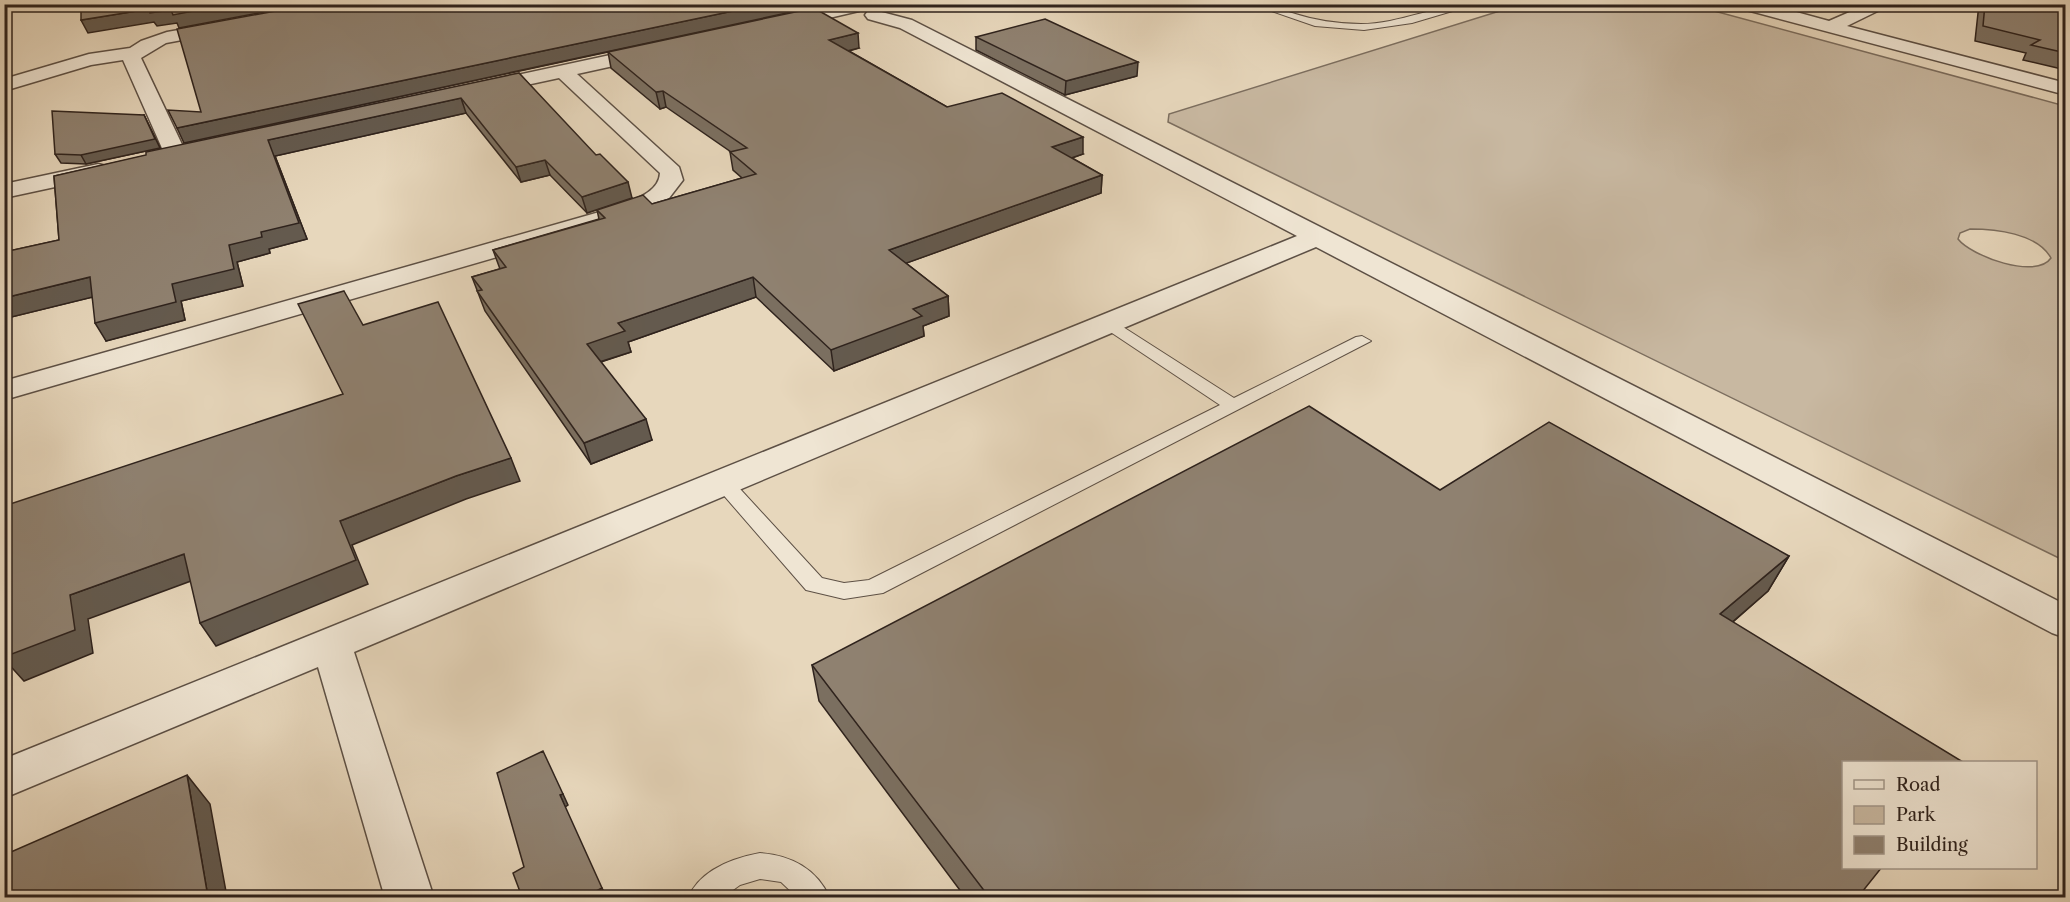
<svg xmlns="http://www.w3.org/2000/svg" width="2070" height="902" viewBox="0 0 2070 902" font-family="'Libre Caslon Text',serif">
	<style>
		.green { fill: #c8b8a1; stroke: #7c6e5f; stroke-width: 1.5; fill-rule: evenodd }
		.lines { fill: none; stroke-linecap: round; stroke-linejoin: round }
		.lane-casing { stroke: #5d5045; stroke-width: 2 }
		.street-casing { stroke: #5d5045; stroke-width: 3 }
		.lane { fill: #efe5d3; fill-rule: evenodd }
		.street { fill: #efe5d3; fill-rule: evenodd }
		.wall { fill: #7b6f60; stroke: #2f231d; stroke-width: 1.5 }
		.shaded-wall { fill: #645a4e; stroke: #2f231d; stroke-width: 1.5 }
		.building { fill: #8f8170; stroke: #2f231d; stroke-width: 1.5 }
	</style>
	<rect width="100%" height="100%" fill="#e7d7bc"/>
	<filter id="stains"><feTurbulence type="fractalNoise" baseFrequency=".00333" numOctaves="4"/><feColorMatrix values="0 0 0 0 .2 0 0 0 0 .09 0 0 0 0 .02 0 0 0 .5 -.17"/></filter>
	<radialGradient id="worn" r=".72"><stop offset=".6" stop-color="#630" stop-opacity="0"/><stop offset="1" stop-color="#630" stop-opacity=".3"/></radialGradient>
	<path class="green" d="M 1519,5 L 1692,5 L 2065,106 L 2065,561 L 1168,122 L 1169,114 ZM 1970,229 C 1995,229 2037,233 2051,258 C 2036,280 1971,256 1958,239 L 1960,233 Z"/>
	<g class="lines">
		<defs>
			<g id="lane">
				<path d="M 1251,4 C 1267,4 1277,9 1292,13 C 1314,20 1337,24 1361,24 C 1400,24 1437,4 1476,4 L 1412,23 L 1364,30 L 1315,26 Z"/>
				<path d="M 1842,4 L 1861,4 L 1875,10 L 1870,13 Z"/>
				<path d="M 1109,318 L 1234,398 L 1356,337 L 1362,336 L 1371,341 L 883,593 L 844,599 L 806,590 L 713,483 L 716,478 L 730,478 L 822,578 L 844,583 L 869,580 L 1220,405 L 1103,327 L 1101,323 L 1103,319 Z"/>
				<path d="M 760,853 C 791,855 817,869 830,898 L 798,898 L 781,882 L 760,879 L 740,885 L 722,898 L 688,898 C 700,870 733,858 760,853 Z"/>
			</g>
			<g id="street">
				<path d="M 842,4 L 860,4 L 861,7 L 859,11 L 782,29 L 773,24 L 776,20 Z"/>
				<path d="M 1737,4 L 1767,4 L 1829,21 L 1868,4 L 1892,4 L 1847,26 L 2066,83 L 2066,95 L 1739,8 Z"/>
				<path d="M 874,10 L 912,20 L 2066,605 L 2066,638 L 2052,633 L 1316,247 L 354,652 L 434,898 L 385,898 L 318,667 L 4,798 L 4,759 L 1297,236 L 900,28 L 868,19 L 865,15 L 868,11 Z"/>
				<path d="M 224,22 L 233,27 L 230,31 L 166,43 L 141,58 L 187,155 L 184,160 L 168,160 L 165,155 L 123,60 L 91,65 L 4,91 L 4,79 L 89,54 L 130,48 L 141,41 L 167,32 Z"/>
				<path d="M 652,46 L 661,52 L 659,56 L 577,74 L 679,167 L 683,180 L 666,202 L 635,217 L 4,400 L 4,381 L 617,207 C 633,200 659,193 660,173 L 559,78 L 480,95 L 473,93 L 470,89 L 473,85 L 480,83 Z"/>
				<path d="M 98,164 L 106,166 L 109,171 L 106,176 L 4,198 L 4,184 Z"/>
			</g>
		</defs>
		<use href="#lane" class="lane-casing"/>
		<use href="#street" class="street-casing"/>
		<use href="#lane" class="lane"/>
		<use href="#street" class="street"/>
	</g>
	<g class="wall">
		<path d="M 314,4 L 796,4 L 796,11 L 859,48 L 849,51 L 947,107 L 1083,154 L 1072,158 L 1102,175 L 1101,193 L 906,263 L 948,296 L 949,316 L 923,326 L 924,336 L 834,371 L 756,297 L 628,342 L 631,352 L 601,362 L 652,440 L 591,464 L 485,311 L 472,277 L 500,269 L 493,250 L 599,219 L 597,210 L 652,204 L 742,178 L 733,170 L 730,152 L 731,152 L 666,107 L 660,109 L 611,68 L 608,52 L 184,143 L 201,112 Z"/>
		<path d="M 1979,4 L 2066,4 L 2066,70 L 2023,60 L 2026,53 L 1975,41 Z"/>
		<path d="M 976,37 L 1137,76 L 1065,95 L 976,50 Z"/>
		<path d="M 519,73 L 632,198 L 587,213 L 550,175 L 521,182 L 466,113 L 275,156 L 307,239 L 269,249 L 270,253 L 237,262 L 243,286 L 181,301 L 185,320 L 106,341 L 92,297 L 11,317 L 10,347 L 4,252 L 59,240 L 54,176 Z"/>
		<path d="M 144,115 L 160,148 L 86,164 L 61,163 L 55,154 Z"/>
		<path d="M 1440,490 L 1789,556 L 1768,591 L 1733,622 L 1858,897 L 965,897 L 819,701 L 812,665 Z"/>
	</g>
	<g class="shaded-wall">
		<path d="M 230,4 L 307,4 L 179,28 L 177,23 L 157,26 L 154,22 L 88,33 L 81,20 L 149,9 L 171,10 Z"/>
		<path d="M 766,4 L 796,4 L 796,11 L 184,143 L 177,128 Z"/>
		<path d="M 858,33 L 859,48 L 831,55 L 829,40 Z"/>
		<path d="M 1138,62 L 1137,76 L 1065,95 L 1066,81 Z"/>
		<path d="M 663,91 L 666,107 L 660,109 L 656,92 Z"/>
		<path d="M 461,98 L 466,113 L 275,156 L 307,239 L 269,249 L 270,253 L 237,262 L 243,286 L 181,301 L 185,320 L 106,341 L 95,323 L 172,284 L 229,245 L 261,232 L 268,140 Z"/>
		<path d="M 144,115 L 160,148 L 86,164 L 81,155 Z"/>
		<path d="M 1083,137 L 1083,154 L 1051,165 L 1052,147 Z"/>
		<path d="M 545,160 L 550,175 L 521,182 L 516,167 Z"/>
		<path d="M 1102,175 L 1101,193 L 890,269 L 889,250 Z"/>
		<path d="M 628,182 L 632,198 L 587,213 L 582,197 Z"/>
		<path d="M 90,277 L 101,295 L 11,317 L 10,347 L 4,348 L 4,298 Z"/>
		<path d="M 753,277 L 756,297 L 628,342 L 631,352 L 593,364 L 587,344 L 618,323 Z"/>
		<path d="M 948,296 L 949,316 L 923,326 L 924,336 L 834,371 L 831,350 L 913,309 Z"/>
		<path d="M 646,419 L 652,440 L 591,464 L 584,443 Z"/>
		<path d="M 4,445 L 10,533 L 4,526 Z"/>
		<path d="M 511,458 L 520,481 L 466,499 L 352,545 L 368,584 L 216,646 L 200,623 L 340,521 L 456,476 Z"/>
		<path d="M 184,554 L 199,578 L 88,619 L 93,653 L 24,681 L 4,659 L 4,657 L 70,595 Z"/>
		<path d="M 1789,556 L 1768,591 L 1700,650 L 1720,614 Z"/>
		<path d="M 187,775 L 210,804 L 227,897 L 208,897 Z"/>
		<path d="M 563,794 L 568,805 L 565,807 L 560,795 Z"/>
		<path d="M 602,888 L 607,897 L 585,897 Z"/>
		<path d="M 55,891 L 61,897 L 42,897 Z"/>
	</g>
	<g class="building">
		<path d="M 81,4 L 230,4 L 173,15 L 171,10 L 150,13 L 149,9 L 81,20 Z"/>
		<path d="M 314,4 L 766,4 L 177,128 L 168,110 L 201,112 L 177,29 Z"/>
		<path d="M 1985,4 L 2066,4 L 2066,53 L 2031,45 L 2040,40 L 1983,26 Z"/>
		<path d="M 814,8 L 858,33 L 829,40 L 947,107 L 1002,93 L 1083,137 L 1052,147 L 1102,175 L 889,250 L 948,296 L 913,309 L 922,316 L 831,350 L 753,277 L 618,323 L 625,331 L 587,344 L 646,419 L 584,443 L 477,291 L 482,290 L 472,277 L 506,267 L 493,250 L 605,218 L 597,210 L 643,195 L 652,204 L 756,174 L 730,152 L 747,148 L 663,91 L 656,92 L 608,52 Z"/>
		<path d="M 1045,19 L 1138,62 L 1066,81 L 976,37 Z"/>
		<path d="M 519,73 L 596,155 L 600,154 L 628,182 L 582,197 L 545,160 L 516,167 L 461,98 L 268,140 L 299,223 L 261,232 L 262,237 L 229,245 L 234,269 L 172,284 L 176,302 L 95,323 L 90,277 L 4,298 L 4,252 L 59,240 L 54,176 L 146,155 L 146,152 Z"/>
		<path d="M 52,111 L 144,115 L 155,139 L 81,155 L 55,154 Z"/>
		<path d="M 344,291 L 363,325 L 438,302 L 511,458 L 456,476 L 340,521 L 356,560 L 200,623 L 184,554 L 70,595 L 75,630 L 4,657 L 4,506 L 343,394 L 298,304 Z"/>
		<path d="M 1309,406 L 1440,490 L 1549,422 L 1789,556 L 1720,614 L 1963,762 L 1844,762 L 1844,867 L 1882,867 L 1858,897 L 989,897 L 812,665 Z"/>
		<path d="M 543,751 L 563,794 L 560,795 L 602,888 L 585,897 L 522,897 L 513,873 L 524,867 L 497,773 Z"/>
		<path d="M 187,775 L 208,897 L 56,897 L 55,891 L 42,897 L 4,897 L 4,855 Z"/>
	</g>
	<rect width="2070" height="902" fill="none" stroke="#e7d7bc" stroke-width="24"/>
	<rect x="6" y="6" width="2058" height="890" fill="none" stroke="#2f231d" stroke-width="3"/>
	<rect x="12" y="12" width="2046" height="878" fill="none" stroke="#2f231d" stroke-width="1.5"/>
	<rect x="1842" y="761" width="195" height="108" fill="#efe5d3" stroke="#a2978a" stroke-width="1.5"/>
	<rect x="1854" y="780" width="30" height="9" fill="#efe5d3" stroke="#a2978a" stroke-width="1.5"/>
	<text x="1896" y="791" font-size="18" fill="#2f231d">Road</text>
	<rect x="1854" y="806" width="30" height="18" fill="#c8b8a1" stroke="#a2978a" stroke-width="1.5"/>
	<text x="1896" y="821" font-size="18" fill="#2f231d">Park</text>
	<rect x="1854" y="836" width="30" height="18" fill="#8f8170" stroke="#a2978a" stroke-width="1.5"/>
	<text x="1896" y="851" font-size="18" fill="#2f231d">Building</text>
	<rect width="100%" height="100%" filter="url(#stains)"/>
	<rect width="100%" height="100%" fill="url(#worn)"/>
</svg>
